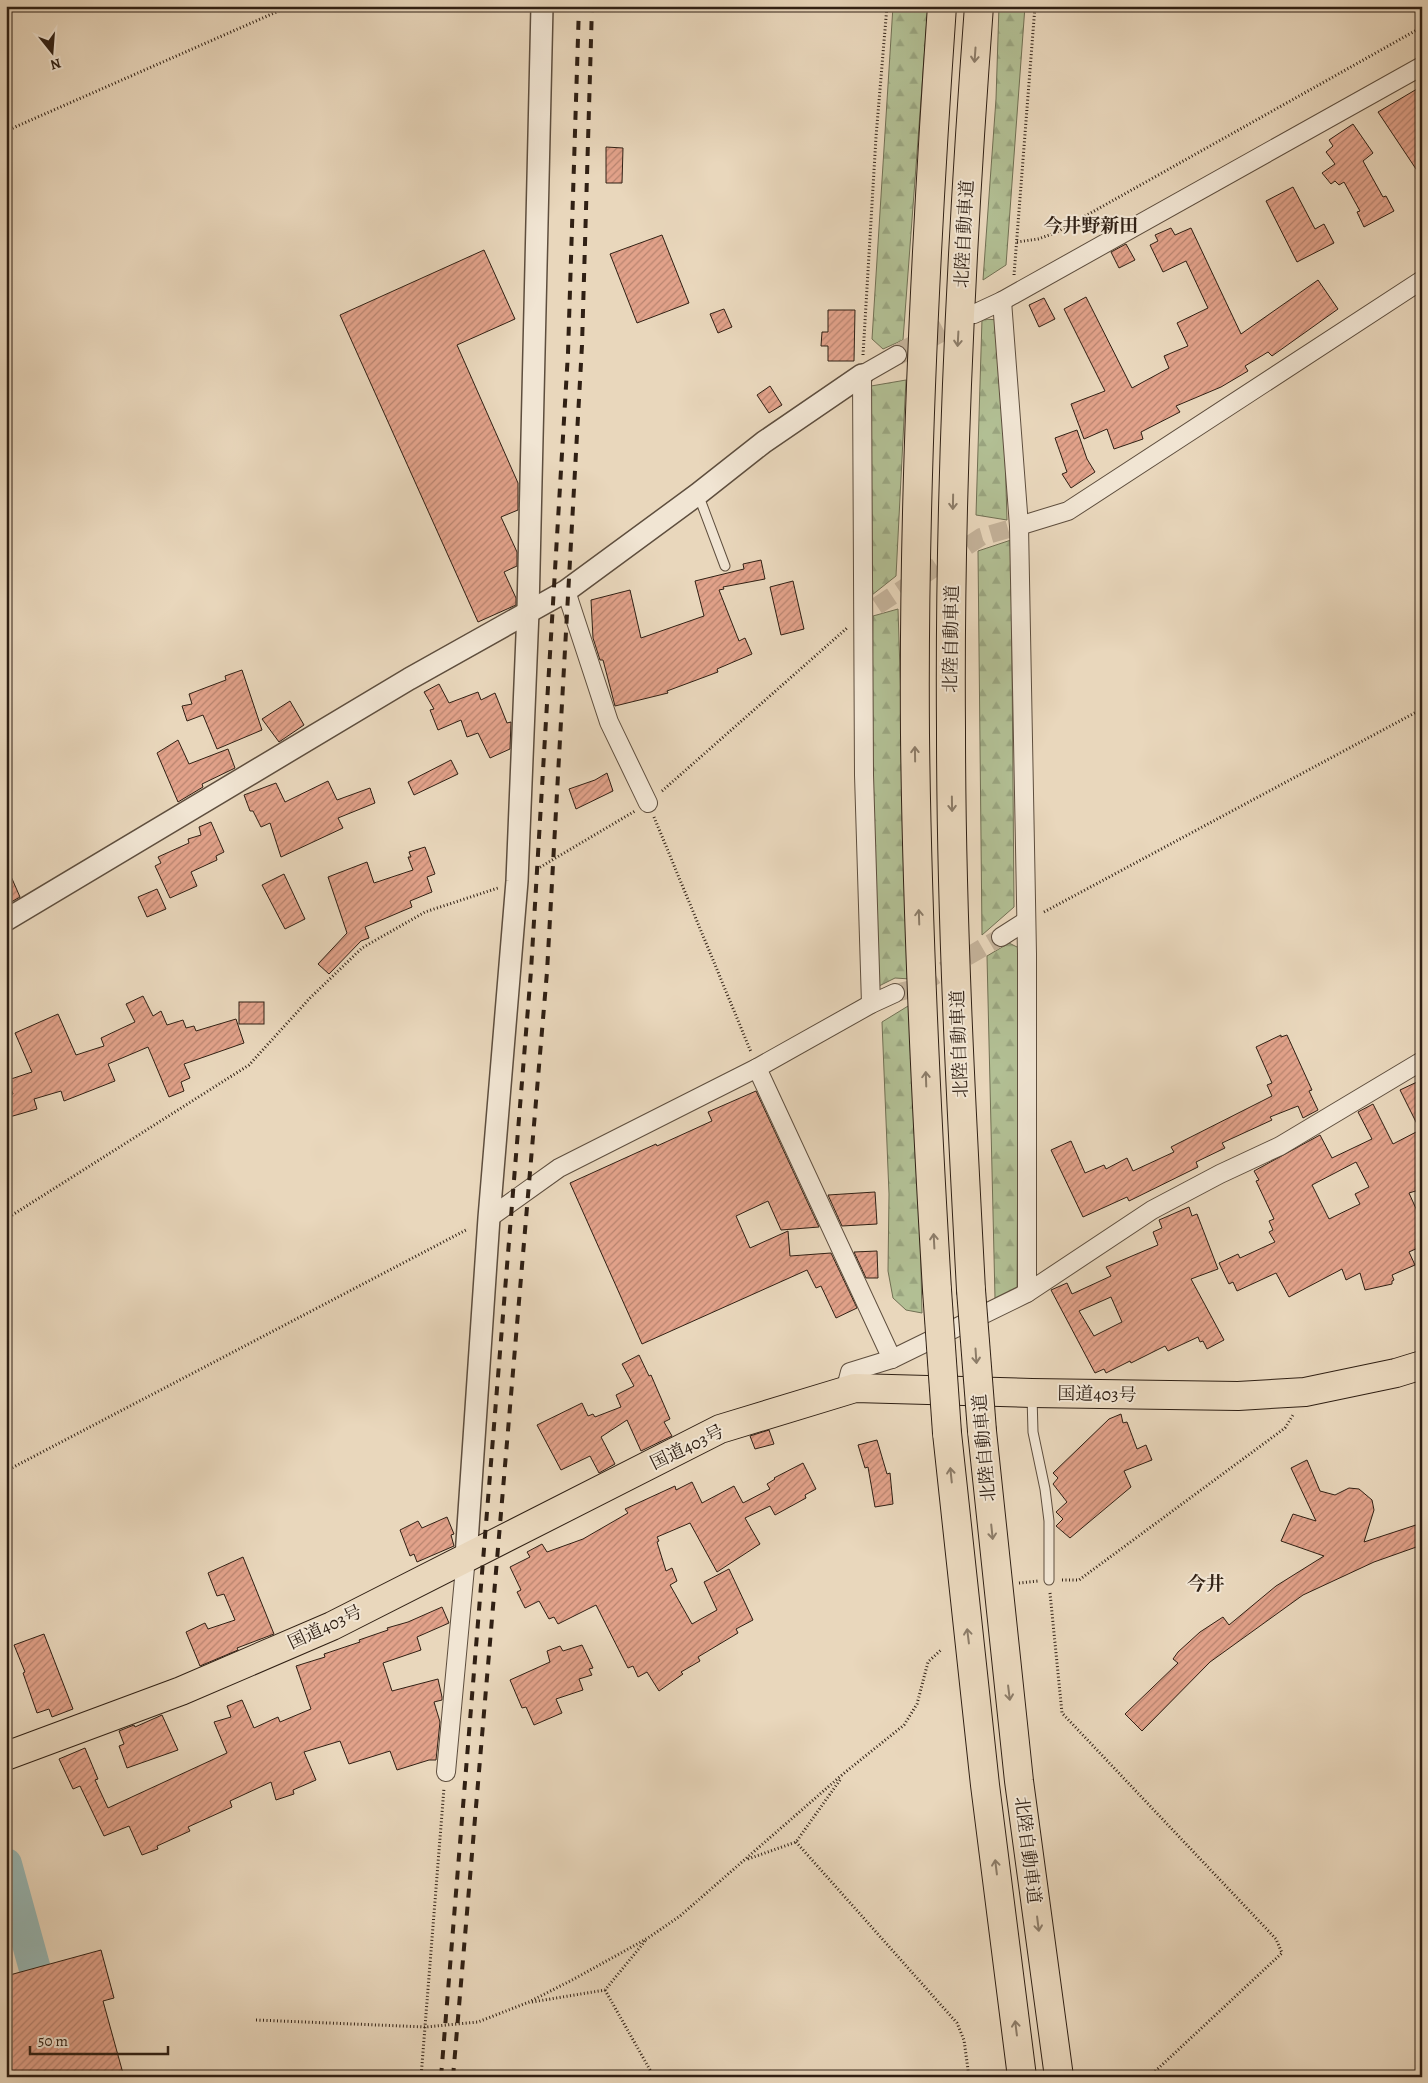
<svg xmlns="http://www.w3.org/2000/svg" width="1428" height="2083" viewBox="0 0 1428 2083" font-family="Alegreya,'Noto Serif JP',serif">
	<style>
		.forest { fill: url(#forest-firs); stroke: #717054 }
		.lines { fill: none; stroke-linecap: round; stroke-linejoin: round }
		.river { stroke: #98b8b5; stroke-width: 32 }
		.building { fill: url(#building-hatch); stroke: #302014; fill-rule: evenodd }
		.minor-tunnel { stroke: #c4b29a; stroke-width: 18; stroke-dasharray: 18 9; stroke-linecap: butt }
		.tertiary-tunnel { stroke: #c4b29a; stroke-width: 21; stroke-dasharray: 21 11; stroke-linecap: butt }
		.service-casing { stroke: #5e4e3e; stroke-width: 11 }
		.minor-casing { stroke: #5e4e3e; stroke-width: 20 }
		.tertiary-casing { stroke: #5e4e3e; stroke-width: 24 }
		.trunk-casing { stroke: #302014; stroke-width: 30 }
		.motorway-casing { stroke: #302014; stroke-width: 30 }
		.path { stroke: #302014; stroke-width: 3; stroke-dasharray: 1 2.5; stroke-linecap: butt }
		.service { stroke: #f1e5d3; stroke-width: 9 }
		.minor { stroke: #f1e5d3; stroke-width: 18 }
		.tertiary { stroke: #f1e5d3; stroke-width: 21 }
		.trunk { stroke: #e9d7bc; stroke-width: 28 }
		.motorway { stroke: #e9d7bc; stroke-width: 28 }
		.rail { stroke: #302014; stroke-width: 4; stroke-dasharray: 9 9; stroke-linecap: butt }
		.motorway-bridge-casing { stroke: #302014; stroke-width: 30; stroke-linecap: butt }
		.motorway-bridge { stroke: #e9d7bc; stroke-width: 28 }
		.oneway { stroke: #8c7c68 }
		.labels { text-anchor: middle; stroke-width: 4; stroke-linejoin: round; paint-order: stroke }
		.street-label { font-size: 18px; fill: #302014; stroke: #f1e5d3 }
		.neighbourhood-label { font-size: 19px; font-weight: bold; fill: #302014; stroke: #f1e5d3 }
	</style>
	<defs>
		<pattern id="forest-firs" width="22" height="20" patternUnits="userSpaceOnUse" patternTransform="scale(1.25)"><rect width="22" height="20" fill="#b2bf94"/><path d="M5 1l3.5 6h-7zM16 11l3.5 6h-7z" fill="#99a47f"/></pattern>
		<pattern id="building-hatch" width="6" height="6" patternUnits="userSpaceOnUse" patternTransform="scale(1.25)"><rect width="6" height="6" fill="#e2a28a"/><path d="M-1 1l2-2M0 6l6-6M5 7l2-2" fill="none" stroke="#b88470"/></pattern>
	</defs>
	<rect width="100%" height="100%" fill="#e9d7bc"/>
	<filter id="stains"><feTurbulence type="fractalNoise" baseFrequency=".004" numOctaves="4"/><feColorMatrix values="0 0 0 0 .2 0 0 0 0 .09 0 0 0 0 .02 0 0 0 .5 -.17"/></filter>
	<radialGradient id="worn" r=".72"><stop offset=".6" stop-color="#630" stop-opacity="0"/><stop offset="1" stop-color="#630" stop-opacity=".3"/></radialGradient>
	<g class="forest">
		<path d="M 893,6 L 928,6 L 903,340 L 883,349 L 872,339 Z"/>
		<path d="M 999,6 L 1025,6 L 1006,265 L 983,280 L 996,99 Z"/>
		<path d="M 982,319 L 1001,320 L 1007,520 L 976,515 Z"/>
		<path d="M 906,380 L 896,576 L 872,595 L 871,386 Z"/>
		<path d="M 1011,540 L 1014,907 L 982,935 L 978,551 Z"/>
		<path d="M 898,609 L 910,979 L 895,978 L 879,986 L 871,774 L 873,616 Z"/>
		<path d="M 1009,943 L 1019,948 L 1017,1287 L 995,1298 L 987,956 Z"/>
		<path d="M 913,1003 L 915,1015 L 922,1313 L 906,1310 L 893,1298 L 888,1271 L 889,1194 L 882,1022 Z"/>
	</g>
	<g class="lines">
		<path class="river" d="M 6,1864 L 36,1973"/>
	</g>
	<g class="building">
		<path d="M 1422,86 L 1422,178 L 1378,112 Z"/>
		<path d="M 1353,124 L 1373,153 L 1363,161 L 1383,197 L 1386,196 L 1394,211 L 1364,227 L 1357,212 L 1360,211 L 1344,182 L 1339,185 L 1335,181 L 1331,184 L 1322,173 L 1335,164 L 1326,152 L 1333,146 L 1329,140 Z"/>
		<path d="M 606,147 L 623,148 L 622,183 L 606,183 Z"/>
		<path d="M 1293,187 L 1315,229 L 1324,224 L 1334,243 L 1297,262 L 1266,201 Z"/>
		<path d="M 1171,228 L 1175,235 L 1191,228 L 1241,334 L 1318,280 L 1338,309 L 1272,356 L 1268,352 L 1245,366 L 1248,371 L 1221,387 L 1176,406 L 1180,412 L 1141,432 L 1143,439 L 1114,449 L 1107,429 L 1084,439 L 1071,404 L 1105,391 L 1064,309 L 1086,297 L 1132,388 L 1169,368 L 1164,356 L 1188,346 L 1177,323 L 1208,308 L 1186,261 L 1163,272 L 1150,245 L 1158,241 L 1155,235 Z"/>
		<path d="M 662,235 L 689,303 L 637,323 L 610,254 Z"/>
		<path d="M 1126,244 L 1135,260 L 1119,268 L 1111,252 Z"/>
		<path d="M 484,250 L 515,319 L 457,345 L 518,483 L 518,510 L 501,517 L 517,552 L 517,566 L 504,572 L 516,598 L 516,605 L 478,622 L 340,315 Z"/>
		<path d="M 1044,298 L 1055,319 L 1039,327 L 1029,305 Z"/>
		<path d="M 724,309 L 732,327 L 718,333 L 710,314 Z"/>
		<path d="M 828,310 L 855,310 L 854,361 L 828,361 L 828,346 L 821,346 L 822,332 L 828,332 Z"/>
		<path d="M 770,386 L 782,405 L 769,413 L 757,395 Z"/>
		<path d="M 1077,430 L 1087,459 L 1095,472 L 1071,488 L 1062,474 L 1067,472 L 1055,438 Z"/>
		<path d="M 761,560 L 765,579 L 723,587 L 724,589 L 719,590 L 739,641 L 745,638 L 752,654 L 717,669 L 718,672 L 667,691 L 668,693 L 615,706 L 603,660 L 600,660 L 593,638 L 591,600 L 630,590 L 641,638 L 704,616 L 695,581 L 744,569 L 743,564 Z"/>
		<path d="M 793,581 L 804,629 L 781,635 L 770,587 Z"/>
		<path d="M 242,670 L 262,730 L 217,749 L 203,715 L 187,721 L 182,706 L 192,704 L 189,694 L 226,680 L 225,676 Z"/>
		<path d="M 439,684 L 449,703 L 478,692 L 481,700 L 495,693 L 507,723 L 511,722 L 510,749 L 490,758 L 478,733 L 467,737 L 461,720 L 438,730 L 430,710 L 434,709 L 424,692 Z"/>
		<path d="M 290,701 L 304,725 L 279,742 L 262,719 Z"/>
		<path d="M 178,740 L 189,764 L 228,749 L 235,768 L 202,784 L 203,787 L 178,802 L 157,753 Z"/>
		<path d="M 451,760 L 458,774 L 414,795 L 408,782 Z"/>
		<path d="M 607,773 L 613,791 L 576,809 L 569,789 L 595,780 Z"/>
		<path d="M 328,781 L 337,800 L 370,788 L 375,803 L 338,818 L 343,828 L 281,857 L 270,823 L 261,827 L 253,811 L 250,811 L 244,795 L 276,783 L 285,802 Z"/>
		<path d="M 211,822 L 224,852 L 216,856 L 217,860 L 191,872 L 197,886 L 170,898 L 155,866 L 161,863 L 158,857 L 189,843 L 188,839 L 201,835 L 199,827 Z"/>
		<path d="M 425,847 L 435,874 L 427,877 L 432,892 L 410,901 L 412,907 L 365,927 L 369,938 L 361,941 L 329,974 L 318,964 L 347,933 L 328,877 L 367,862 L 374,883 L 413,870 L 408,857 L 411,857 L 409,852 Z"/>
		<path d="M 6,865 L 20,897 L 6,905 Z"/>
		<path d="M 284,874 L 305,919 L 285,929 L 262,885 Z"/>
		<path d="M 157,889 L 166,909 L 147,917 L 138,897 Z"/>
		<path d="M 143,996 L 153,1016 L 161,1011 L 167,1025 L 183,1020 L 186,1028 L 194,1026 L 196,1031 L 236,1019 L 244,1043 L 184,1064 L 190,1078 L 181,1082 L 184,1091 L 169,1097 L 148,1047 L 108,1064 L 115,1081 L 64,1101 L 61,1091 L 34,1099 L 37,1109 L 6,1118 L 6,1096 L 13,1094 L 8,1080 L 32,1072 L 15,1033 L 58,1014 L 76,1055 L 104,1046 L 101,1038 L 135,1022 L 126,1004 Z"/>
		<rect x="239" y="1002" width="25" height="22"/>
		<path d="M 1281,1035 L 1281,1037 L 1287,1035 L 1312,1090 L 1309,1091 L 1318,1110 L 1303,1118 L 1298,1106 L 1270,1117 L 1272,1120 L 1222,1143 L 1225,1148 L 1196,1162 L 1198,1167 L 1129,1201 L 1127,1197 L 1083,1217 L 1051,1150 L 1071,1141 L 1085,1173 L 1104,1165 L 1106,1169 L 1127,1158 L 1133,1171 L 1174,1152 L 1171,1147 L 1272,1096 L 1267,1085 L 1272,1083 L 1256,1047 Z"/>
		<path d="M 1417,1082 L 1422,1092 L 1422,1189 L 1409,1193 L 1422,1222 L 1422,1246 L 1409,1252 L 1415,1265 L 1392,1275 L 1394,1280 L 1392,1281 L 1392,1284 L 1365,1290 L 1360,1273 L 1346,1280 L 1342,1269 L 1289,1297 L 1276,1273 L 1237,1291 L 1233,1282 L 1229,1284 L 1219,1263 L 1238,1254 L 1240,1258 L 1275,1242 L 1269,1232 L 1273,1230 L 1269,1221 L 1274,1219 L 1256,1181 L 1259,1180 L 1254,1171 L 1320,1135 L 1332,1158 L 1372,1139 L 1358,1112 L 1373,1104 L 1393,1144 L 1420,1130 L 1400,1090 ZM 1356,1162 L 1369,1187 L 1355,1194 L 1360,1204 L 1329,1219 L 1312,1185 Z"/>
		<path d="M 756,1091 L 819,1227 L 781,1230 L 768,1201 L 736,1216 L 750,1248 L 788,1231 L 790,1256 L 831,1253 L 857,1308 L 836,1318 L 821,1286 L 816,1288 L 807,1270 L 642,1344 L 570,1183 L 656,1144 L 657,1146 L 712,1121 L 708,1112 Z"/>
		<path d="M 875,1192 L 877,1224 L 842,1226 L 828,1195 Z"/>
		<path d="M 1189,1207 L 1192,1216 L 1197,1214 L 1218,1269 L 1191,1279 L 1224,1340 L 1207,1349 L 1203,1341 L 1200,1342 L 1198,1337 L 1168,1351 L 1165,1346 L 1131,1363 L 1130,1361 L 1106,1373 L 1104,1369 L 1095,1373 L 1051,1290 L 1067,1283 L 1072,1294 L 1111,1276 L 1106,1267 L 1158,1245 L 1153,1232 L 1162,1228 L 1159,1220 ZM 1111,1297 L 1122,1322 L 1094,1336 L 1079,1311 Z"/>
		<path d="M 877,1251 L 878,1278 L 866,1278 L 854,1252 Z"/>
		<path d="M 639,1355 L 649,1376 L 651,1375 L 670,1419 L 664,1422 L 672,1436 L 641,1451 L 627,1420 L 601,1437 L 615,1464 L 599,1473 L 590,1456 L 561,1470 L 537,1425 L 582,1403 L 588,1416 L 593,1414 L 595,1417 L 621,1407 L 616,1395 L 634,1386 L 622,1364 Z"/>
		<path d="M 1121,1414 L 1123,1423 L 1127,1422 L 1137,1449 L 1146,1445 L 1152,1460 L 1124,1471 L 1131,1487 L 1070,1538 L 1056,1526 L 1063,1519 L 1056,1512 L 1067,1502 L 1053,1484 L 1058,1478 L 1053,1473 L 1109,1419 Z"/>
		<path d="M 769,1430 L 774,1444 L 755,1449 L 750,1436 Z"/>
		<path d="M 877,1440 L 887,1474 L 890,1473 L 893,1504 L 875,1507 L 868,1467 L 865,1468 L 858,1445 Z"/>
		<path d="M 1307,1460 L 1320,1491 L 1335,1495 L 1349,1488 L 1359,1489 L 1372,1500 L 1374,1510 L 1364,1542 L 1422,1523 L 1422,1545 L 1374,1562 L 1303,1595 L 1210,1662 L 1142,1731 L 1125,1714 L 1178,1663 L 1173,1659 L 1178,1652 L 1200,1632 L 1223,1617 L 1229,1625 L 1276,1586 L 1324,1556 L 1281,1541 L 1293,1514 L 1316,1521 L 1291,1468 Z"/>
		<path d="M 803,1463 L 816,1489 L 805,1495 L 806,1498 L 775,1515 L 770,1506 L 745,1518 L 760,1544 L 717,1572 L 690,1523 L 657,1537 L 659,1541 L 657,1542 L 666,1571 L 672,1568 L 677,1581 L 670,1585 L 692,1624 L 717,1610 L 704,1582 L 729,1569 L 753,1620 L 736,1629 L 738,1633 L 698,1657 L 700,1661 L 681,1672 L 683,1674 L 659,1691 L 647,1672 L 638,1677 L 633,1666 L 628,1668 L 596,1605 L 558,1624 L 554,1617 L 549,1619 L 539,1601 L 525,1608 L 517,1592 L 521,1590 L 510,1567 L 530,1557 L 527,1552 L 542,1544 L 547,1552 L 583,1539 L 628,1513 L 625,1509 L 675,1486 L 676,1490 L 692,1482 L 702,1503 L 734,1486 L 743,1503 L 770,1489 L 767,1484 L 775,1479 L 774,1478 Z"/>
		<path d="M 447,1517 L 454,1534 L 451,1535 L 454,1546 L 417,1562 L 414,1554 L 410,1556 L 400,1530 L 418,1521 L 422,1528 Z"/>
		<path d="M 243,1557 L 274,1634 L 237,1648 L 238,1650 L 200,1666 L 186,1632 L 205,1623 L 208,1629 L 235,1620 L 224,1594 L 217,1596 L 208,1573 Z"/>
		<path d="M 442,1607 L 449,1623 L 417,1637 L 421,1650 L 383,1663 L 392,1691 L 438,1679 L 442,1697 L 442,1700 L 434,1702 L 440,1722 L 436,1760 L 429,1760 L 397,1770 L 390,1751 L 349,1764 L 340,1741 L 304,1752 L 316,1780 L 293,1790 L 294,1794 L 276,1800 L 271,1782 L 230,1801 L 232,1807 L 188,1827 L 190,1831 L 157,1846 L 158,1849 L 142,1855 L 129,1826 L 104,1836 L 80,1786 L 73,1789 L 59,1759 L 85,1748 L 98,1779 L 95,1780 L 108,1808 L 227,1753 L 214,1722 L 231,1717 L 227,1706 L 242,1700 L 254,1728 L 278,1717 L 280,1722 L 311,1709 L 296,1666 L 325,1657 L 324,1654 L 360,1642 L 359,1640 L 388,1630 L 387,1628 L 408,1622 Z"/>
		<path d="M 44,1634 L 73,1709 L 52,1717 L 49,1709 L 37,1713 L 23,1673 L 25,1672 L 14,1645 Z"/>
		<path d="M 582,1645 L 593,1668 L 589,1669 L 592,1675 L 579,1679 L 583,1690 L 556,1699 L 562,1713 L 534,1725 L 526,1707 L 522,1708 L 510,1680 L 550,1662 L 547,1651 L 560,1646 L 563,1651 Z"/>
		<path d="M 162,1715 L 178,1750 L 127,1768 L 119,1746 L 124,1744 L 119,1731 L 134,1725 L 135,1727 Z"/>
		<path d="M 101,1950 L 114,1998 L 103,2001 L 124,2077 L 6,2077 L 6,1976 Z"/>
	</g>
	<g class="lines">
		<g class="minor-tunnel">
			<path d="M 877,606 L 981,537 L 1019,526"/>
			<path d="M 895,993 L 912,989 L 1001,937"/>
		</g>
		<path class="tertiary-tunnel" d="M 897,355 L 970,316"/>
		<defs>
			<g id="service">
				<path d="M 698,494 L 725,566"/>
				<path d="M 1032,1396 L 1033,1432 L 1045,1489 L 1049,1521 L 1049,1580"/>
			</g>
			<g id="minor">
				<path d="M 1002,301 L 1019,526 L 1027,954 L 1027,1293"/>
				<path d="M 974,314 L 1002,301 L 1422,66"/>
				<path d="M 1019,526 L 1068,511 L 1422,280"/>
				<path d="M 566,591 L 609,722 L 648,803"/>
				<path d="M 1001,937 L 1026,921"/>
				<path d="M 871,1004 L 864,775 L 862,375 L 897,355"/>
				<path d="M 757,1068 L 892,1359"/>
				<path d="M 489,1218 L 559,1168 L 757,1068 L 871,1004 L 895,993"/>
				<path d="M 845,1391 L 850,1372 L 892,1359 L 1027,1293 L 1152,1210 L 1220,1174 L 1280,1146 L 1422,1061"/>
				<path d="M 446,1772 L 466,1557"/>
			</g>
			<g id="tertiary">
				<path d="M 6,920 L 409,679 L 566,591 L 698,494 L 764,442 L 862,375"/>
				<path d="M 466,1557 L 489,1218 L 517,881 L 528,611 L 542,6"/>
			</g>
			<path id="trunk" d="M 6,1756 L 181,1691 L 332,1626 L 720,1429 L 855,1388 L 1032,1393 L 1238,1396 L 1305,1392 L 1396,1373 L 1422,1365"/>
			<g id="motorway">
				<path d="M 937,1290 C 926,1105 917,920 915,735 C 913,492 925,249 942,6"/>
				<path d="M 971,1290 C 961,1103 951,916 951,729 C 949,487 961,247 979,6"/>
				<path d="M 982,1431 L 1019,1781 L 1059,2077"/>
				<path d="M 947,1433 L 985,1785 L 1022,2077"/>
			</g>
		</defs>
		<use href="#service" class="service-casing"/>
		<use href="#minor" class="minor-casing"/>
		<use href="#tertiary" class="tertiary-casing"/>
		<use href="#trunk" class="trunk-casing"/>
		<use href="#motorway" class="motorway-casing"/>
		<g class="path">
			<path d="M 6,131 L 290,6"/>
			<path d="M 1017,242 L 1038,239 L 1055,233 L 1422,27"/>
			<path d="M 1014,275 L 1035,6"/>
			<path d="M 863,355 L 876,137 L 887,6"/>
			<path d="M 662,791 L 847,628"/>
			<path d="M 654,817 L 751,1052"/>
			<path d="M 537,869 L 635,811"/>
			<path d="M 1044,912 L 1422,709"/>
			<path d="M 6,1219 L 249,1065 L 310,998 L 362,948 L 425,912 L 498,888"/>
			<path d="M 6,1471 L 468,1229"/>
			<path d="M 1062,1580 L 1079,1580 L 1285,1428 L 1293,1415"/>
			<path d="M 1019,1583 L 1038,1581"/>
			<path d="M 1050,1593 L 1062,1713 L 1276,1939 L 1282,1953 L 1149,2077"/>
			<path d="M 796,1842 L 957,2023 L 964,2040 L 969,2077"/>
			<path d="M 748,1859 L 796,1842 L 840,1780"/>
			<path d="M 605,1990 L 654,2077"/>
			<path d="M 532,2002 L 605,1990 L 646,1940"/>
			<path d="M 256,2020 L 426,2027 L 478,2022 L 529,2002 L 574,1979 L 648,1938 L 680,1916 L 843,1774 L 904,1725 L 917,1704 L 928,1662 L 942,1649"/>
			<path d="M 421,2077 L 444,1788"/>
		</g>
		<use href="#service" class="service"/>
		<use href="#minor" class="minor"/>
		<use href="#tertiary" class="tertiary"/>
		<use href="#trunk" class="trunk"/>
		<use href="#motorway" class="motorway"/>
		<g class="rail">
			<path d="M 441,2077 L 531,971 L 568,353 L 579,6"/>
			<path d="M 453,2077 L 547,972 L 582,345 L 592,6"/>
		</g>
		<defs>
			<g id="motorway-bridge">
				<path d="M 937,1290 L 947,1433"/>
				<path d="M 971,1290 L 982,1431"/>
			</g>
		</defs>
		<use href="#motorway-bridge" class="motorway-bridge-casing"/>
		<use href="#motorway-bridge" class="motorway-bridge"/>
	</g>
	<defs><path id="oneway-shaft" d="M-6 0H5M1.5-3L5.5 0L1.5 3" fill="none" stroke-width="1.6" stroke-linecap="round" stroke-linejoin="round" transform="scale(1.25)"/></defs>
	<g class="oneway">
		<use href="#oneway-shaft" transform="translate(975 55) rotate(94)"/>
		<use href="#oneway-shaft" transform="translate(958 339) rotate(93)"/>
		<use href="#oneway-shaft" transform="translate(953 502) rotate(91)"/>
		<use href="#oneway-shaft" transform="translate(915 754) rotate(-91)"/>
		<use href="#oneway-shaft" transform="translate(952 804) rotate(89)"/>
		<use href="#oneway-shaft" transform="translate(919 917) rotate(-92)"/>
		<use href="#oneway-shaft" transform="translate(926 1079) rotate(-92)"/>
		<use href="#oneway-shaft" transform="translate(934 1241) rotate(-93)"/>
		<use href="#oneway-shaft" transform="translate(976 1356) rotate(86)"/>
		<use href="#oneway-shaft" transform="translate(951 1475) rotate(-96)"/>
		<use href="#oneway-shaft" transform="translate(992 1532) rotate(84)"/>
		<use href="#oneway-shaft" transform="translate(968 1636) rotate(-97)"/>
		<use href="#oneway-shaft" transform="translate(1009 1693) rotate(83)"/>
		<use href="#oneway-shaft" transform="translate(996 1867) rotate(-97)"/>
		<use href="#oneway-shaft" transform="translate(1038 1924) rotate(83)"/>
		<use href="#oneway-shaft" transform="translate(1016 2028) rotate(-97)"/>
	</g>
	<g class="labels">
		<g class="street-label">
			<text transform="translate(964 234) rotate(-87)" y="6">北陸自動車道</text>
			<text transform="translate(951 639) rotate(-89)" y="6">北陸自動車道</text>
			<text transform="translate(959 1044) rotate(-92)" y="6">北陸自動車道</text>
			<text transform="translate(1097 1394) rotate(1)" y="6">国道403号</text>
			<text transform="translate(687 1447) rotate(-26)" y="6">国道403号</text>
			<text transform="translate(984 1448) rotate(-95)" y="6">北陸自動車道</text>
			<text transform="translate(325 1627) rotate(-25)" y="6">国道403号</text>
			<text transform="translate(1028 1850) rotate(83)" y="6">北陸自動車道</text>
		</g>
		<g class="neighbourhood-label">
			<text x="1091" y="232">今井野新田</text>
			<text x="1206" y="1590">今井</text>
		</g>
	</g>
	<rect width="1428" height="2083" fill="none" stroke="#e9d7bc" stroke-width="25"/>
	<rect x="8" y="8" width="1413" height="2068" fill="none" stroke="#302014" stroke-width="2.5"/>
	<rect x="12" y="12" width="1403" height="2058" fill="none" stroke="#302014"/>
	<g transform="translate(52 52) rotate(163)" stroke="#f1e5d3" stroke-width="4" paint-order="stroke">
	<path d="M0-4L9 19L0 12L-9 19Z" fill="#302014"/>
	<text y="-8" font-size="14" font-weight="bold" text-anchor="middle" fill="#302014">N</text>
	</g>
	<path d="M30 2046v8h138v-8" fill="none" stroke="#302014" stroke-width="2.5"/>
	<text x="38" y="2046" font-size="15" fill="#302014" stroke="#f1e5d3" stroke-width="4" paint-order="stroke">50 m</text>
	<rect width="100%" height="100%" filter="url(#stains)"/>
	<rect width="100%" height="100%" fill="url(#worn)"/>
</svg>
